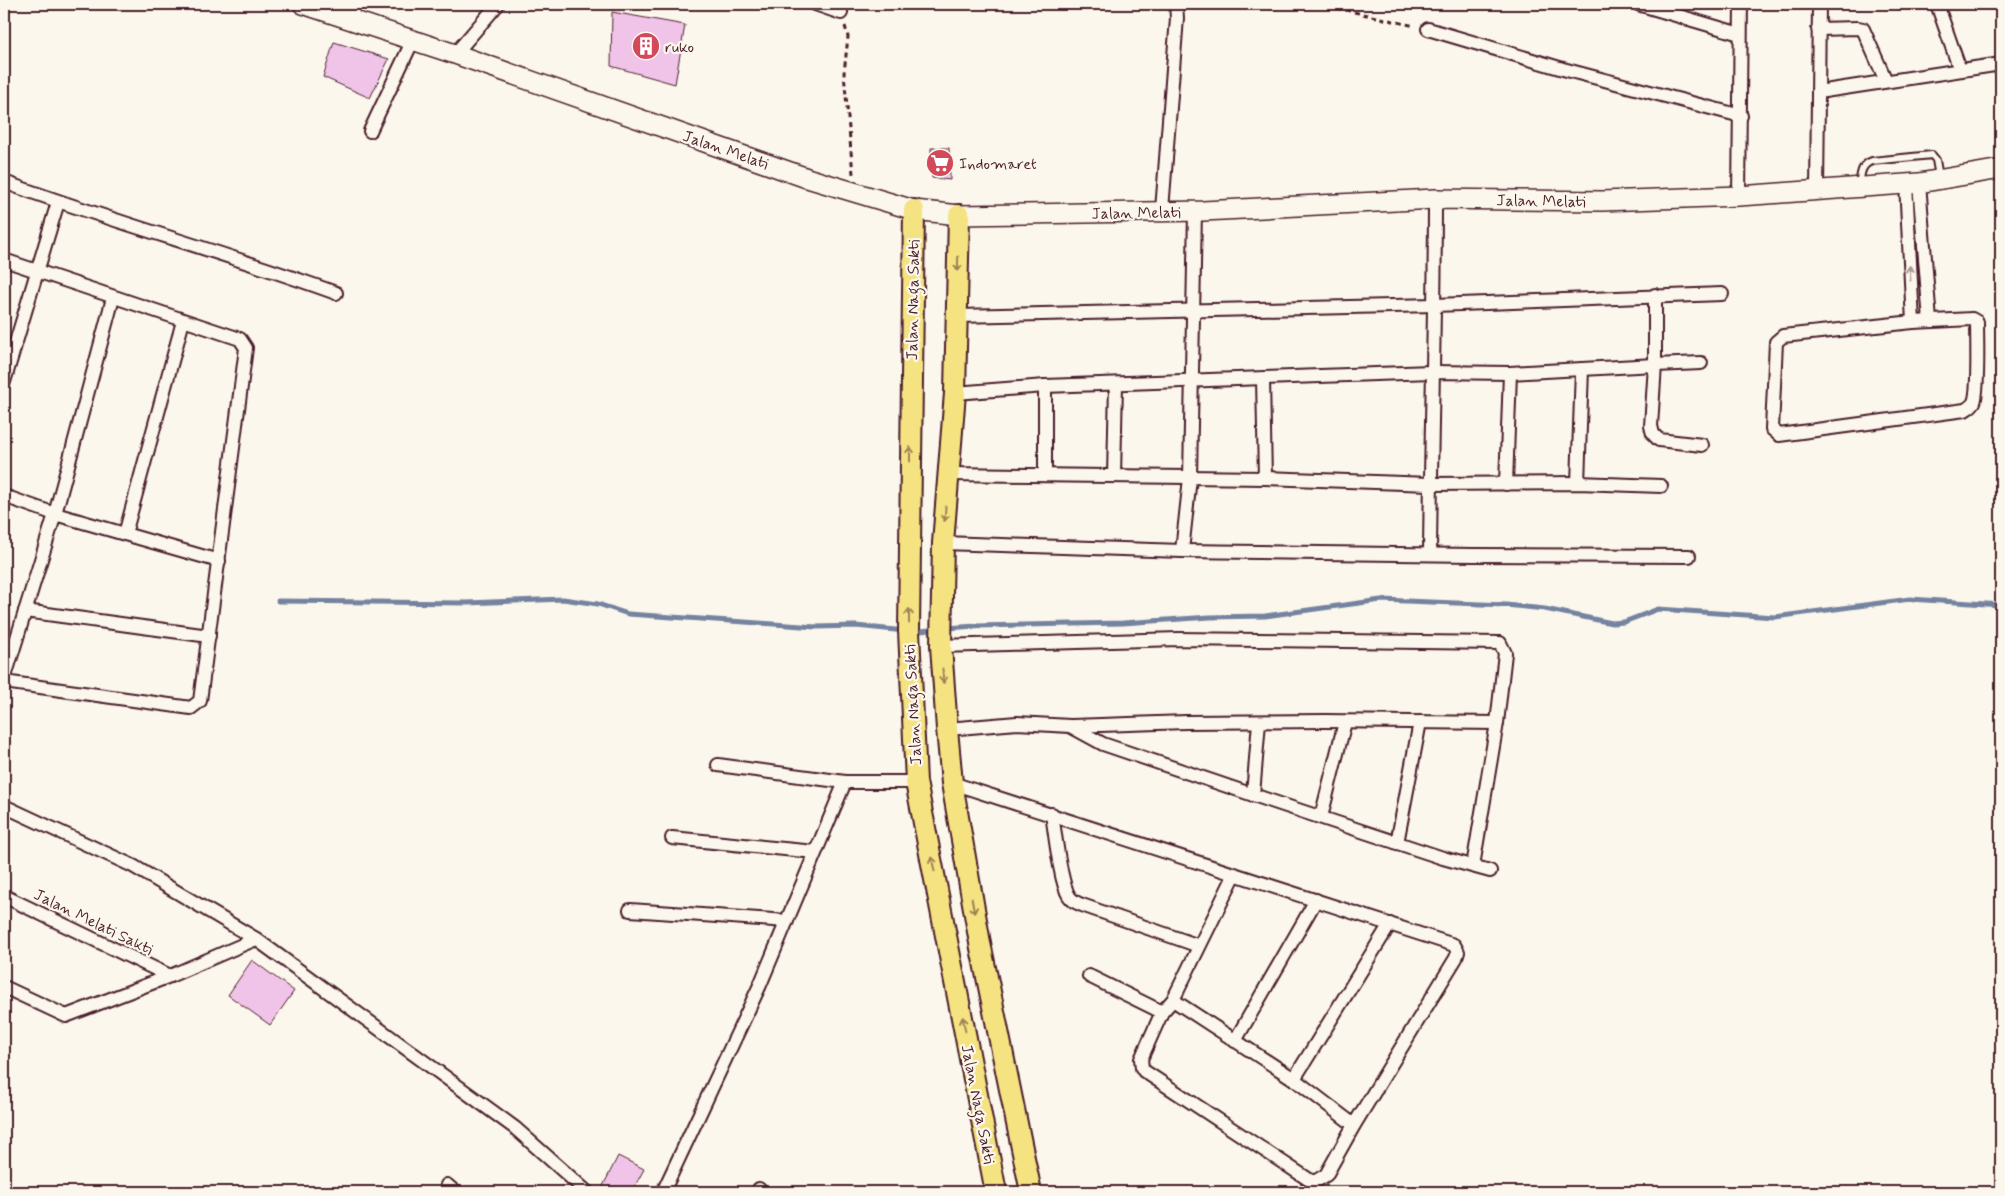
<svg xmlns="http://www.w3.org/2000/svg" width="2005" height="1196" viewBox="0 0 2005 1196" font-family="Mynerve,sans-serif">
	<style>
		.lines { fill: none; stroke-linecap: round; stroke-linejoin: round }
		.stream { stroke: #7483a0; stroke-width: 5 }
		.building { fill: #f0c3e8; stroke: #4a1f2b }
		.lane-casing { stroke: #4a1f2b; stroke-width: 10 }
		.street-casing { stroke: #4a1f2b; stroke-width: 16 }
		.secondary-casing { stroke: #4a1f2b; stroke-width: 22 }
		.primary-casing { stroke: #4a1f2b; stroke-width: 24 }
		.path { stroke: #4a1f2b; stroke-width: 3; stroke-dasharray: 5 4; stroke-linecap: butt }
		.lane { stroke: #fbf7ec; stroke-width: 6 }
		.street { stroke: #fbf7ec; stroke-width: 12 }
		.secondary { stroke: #fbf7ec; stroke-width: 19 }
		.primary { stroke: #f5e382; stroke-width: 20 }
		.oneway { stroke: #a08156 }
		.oneway2 { stroke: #ab9695 }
		.labels { text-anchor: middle; stroke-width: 4.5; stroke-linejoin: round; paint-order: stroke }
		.poi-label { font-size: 16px; fill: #4a1f2b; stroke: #fbf7ec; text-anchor: start }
		.street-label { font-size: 16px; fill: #4a1f2b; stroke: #fbf7ec }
	</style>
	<rect width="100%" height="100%" fill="#fbf7ec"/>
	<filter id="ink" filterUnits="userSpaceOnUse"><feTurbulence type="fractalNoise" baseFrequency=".02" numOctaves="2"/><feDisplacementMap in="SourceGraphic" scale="10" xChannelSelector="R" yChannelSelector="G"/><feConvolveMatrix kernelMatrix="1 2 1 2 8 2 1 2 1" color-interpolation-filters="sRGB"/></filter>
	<g filter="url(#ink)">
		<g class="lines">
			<g class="stream">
				<path d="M 278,601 L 467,603 L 563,599 L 598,604 L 628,614 L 816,627 L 856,626 L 905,631"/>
				<path d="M 946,628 L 976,626 L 1123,623 L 1210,617 L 1265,616 L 1381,600 L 1506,605 L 1545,609 L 1612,623 L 1624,622 L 1658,609 L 1775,617 L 1910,599 L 2001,605"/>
				<path d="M 913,632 L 937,629"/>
			</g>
		</g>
		<g class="building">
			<path d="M 612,12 L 685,25 L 675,84 L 611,66 Z"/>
			<path d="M 334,42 L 389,59 L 370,98 L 323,77 Z"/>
			<path d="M 931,148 L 949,148 L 950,180 L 932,178 Z"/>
			<path d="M 252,960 L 294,991 L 270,1025 L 228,995 Z"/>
			<path d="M 618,1156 L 644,1169 L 632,1192 L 610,1192 L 602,1188 Z"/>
		</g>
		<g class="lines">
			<defs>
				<path id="lane" d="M 1859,186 C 1861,175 1860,165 1872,161 L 1932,155 L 1936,160 L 1939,177"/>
				<g id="street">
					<path d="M 815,4 L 841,13 L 841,4"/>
					<path d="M 1638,4 L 1740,34"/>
					<path d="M 1937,4 L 1960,70"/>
					<path d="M 344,17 L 358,4"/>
					<path d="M 1428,29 L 1563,69 L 1741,116"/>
					<path d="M 1818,29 L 1858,28 L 1863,29 L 1886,81"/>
					<path d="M 455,54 L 498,4"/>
					<path d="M 1818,92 L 2001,64"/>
					<path d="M 370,131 L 413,40"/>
					<path d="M 4,182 C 113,222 226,253 336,293"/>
					<path d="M 1906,183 L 1913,322"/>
					<path d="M 1919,183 L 1930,321"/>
					<path d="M 1817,191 L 1819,4"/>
					<path d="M 1739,196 L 1741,4"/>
					<path d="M 1162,210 L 1177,18 L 1176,4"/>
					<path d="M 4,260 L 240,339 L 246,348 L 200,701 L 191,708 L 4,682"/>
					<path d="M 1655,295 L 1655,365 L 1701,363"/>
					<path d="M 957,316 L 1435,305 L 1722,294"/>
					<path d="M 1972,319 L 1977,322 C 1977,337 1979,391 1974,402 C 1972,406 1968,408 1965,410 L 1779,435 L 1772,429 L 1776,342 L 1783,336 L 1913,322 Z"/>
					<path d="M 1263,379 L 1265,478"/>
					<path d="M 4,382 L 58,202"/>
					<path d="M 1045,386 L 1045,474"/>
					<path d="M 955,393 L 1045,386 L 1432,372 L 1510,373 L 1655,365 L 1651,426 L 1653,434 L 1659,440 L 1702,445"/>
					<path d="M 948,474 L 1265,478 L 1430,484 L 1578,483 L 1661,486"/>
					<path d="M 1114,476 L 1116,384"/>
					<path d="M 1578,483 L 1582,369"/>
					<path d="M 1506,484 L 1510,373"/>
					<path d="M 4,496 L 55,514 L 219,561"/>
					<path d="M 125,534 L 183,321"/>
					<path d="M 943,543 L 1182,551 L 1190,478 L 1195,211"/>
					<path d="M 1182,551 L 1473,555 L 1689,556"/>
					<path d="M 1430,554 C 1431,436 1435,317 1435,199"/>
					<path d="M 25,611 L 209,636"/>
					<path d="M 941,646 L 1179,639 L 1500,643 L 1505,653 L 1497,723 L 1473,866"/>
					<path d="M 4,680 L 55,514 L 113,298"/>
					<path d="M 1072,726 L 1186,722 L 1325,721 L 1497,723"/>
					<path d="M 947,729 L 1017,723 L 1070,726 L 1103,744 L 1277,803 L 1443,858 L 1490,871"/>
					<path d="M 718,765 L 845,782 L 916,782"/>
					<path d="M 952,783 L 1454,945 L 1458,952 L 1456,958 L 1354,1125 L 1326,1175 L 1316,1181 L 1311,1181 L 1144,1071 L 1142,1068 L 1141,1059 L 1162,1012 L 1173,1000 L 1235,874"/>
					<path d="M 1253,795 L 1259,722"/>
					<path d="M 4,806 L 133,866 L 256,939 L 170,976 L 66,1016 L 4,987"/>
					<path d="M 1052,814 C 1055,832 1060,882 1069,896 C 1072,901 1077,903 1082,905 L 1199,946"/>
					<path d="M 1321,817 L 1345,722"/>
					<path d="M 672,838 L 815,852"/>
					<path d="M 1397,843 L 1420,722"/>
					<path d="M 4,896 L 170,976"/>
					<path d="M 630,910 L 787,921"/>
					<path d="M 256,939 L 515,1128 L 587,1192"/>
					<path d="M 1089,976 L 1162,1012"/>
					<path d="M 1173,1000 L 1294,1079 L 1354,1125"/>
					<path d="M 1235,1041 L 1316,900"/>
					<path d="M 1294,1079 L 1390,924"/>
					<path d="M 447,1185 L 455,1192"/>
					<path d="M 663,1192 L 760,985 L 845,782"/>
					<path d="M 758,1192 L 759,1189"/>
				</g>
				<path id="secondary" d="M 303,4 L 455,54 L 807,178 L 914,210 L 959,215 L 1203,211 L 1435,199 L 1602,201 L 1739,196 L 1919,183 L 2001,169"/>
				<g id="primary">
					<path d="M 914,210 L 909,631 L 916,782 L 996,1192"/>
					<path d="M 959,215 L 955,393 L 943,543 L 941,646 L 947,729 L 952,783 L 980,943 L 1031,1192"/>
				</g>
			</defs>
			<use href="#lane" class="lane-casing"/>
			<use href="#street" class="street-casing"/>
			<use href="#secondary" class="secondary-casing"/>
			<use href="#primary" class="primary-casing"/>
			<g class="path">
				<path d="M 1319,4 L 1415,26"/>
				<path d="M 845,26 L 848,37 L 844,73 L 853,174"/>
			</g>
			<use href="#lane" class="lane"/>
			<use href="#street" class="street"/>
			<use href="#secondary" class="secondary"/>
			<use href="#primary" class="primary"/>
		</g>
		<defs><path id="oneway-shaft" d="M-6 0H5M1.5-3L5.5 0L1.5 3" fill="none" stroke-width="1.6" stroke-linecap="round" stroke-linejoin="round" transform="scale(1.25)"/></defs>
		<g class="oneway">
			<use href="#oneway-shaft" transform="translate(958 264) rotate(91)"/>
			<use href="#oneway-shaft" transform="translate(910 454) rotate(-90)"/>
			<use href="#oneway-shaft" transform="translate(945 514) rotate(94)"/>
			<use href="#oneway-shaft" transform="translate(909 616) rotate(-90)"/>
			<use href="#oneway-shaft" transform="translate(943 676) rotate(86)"/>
			<use href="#oneway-shaft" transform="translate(933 864) rotate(-101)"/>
			<use href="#oneway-shaft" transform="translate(973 906) rotate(80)"/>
			<use href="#oneway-shaft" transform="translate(964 1024) rotate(-101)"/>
		</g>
		<use class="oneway2" href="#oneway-shaft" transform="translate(1910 273) rotate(-93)"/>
	</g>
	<defs>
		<symbol id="building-disc" viewBox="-11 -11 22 22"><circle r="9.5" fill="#d1495b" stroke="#fbf7ec"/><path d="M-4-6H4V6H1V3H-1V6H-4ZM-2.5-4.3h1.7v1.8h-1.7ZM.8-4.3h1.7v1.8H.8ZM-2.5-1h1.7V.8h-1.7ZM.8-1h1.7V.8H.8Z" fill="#fff"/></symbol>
		<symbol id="supermarket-disc" viewBox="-11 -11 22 22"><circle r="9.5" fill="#d1495b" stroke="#fbf7ec"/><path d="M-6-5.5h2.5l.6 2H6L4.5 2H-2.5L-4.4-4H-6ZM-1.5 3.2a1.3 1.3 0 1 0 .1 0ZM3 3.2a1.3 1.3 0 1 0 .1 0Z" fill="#fff"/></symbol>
	</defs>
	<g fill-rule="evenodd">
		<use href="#building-disc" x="630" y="30" width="32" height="32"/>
		<use href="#supermarket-disc" x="924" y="147" width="32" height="32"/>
	</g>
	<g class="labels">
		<g class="poi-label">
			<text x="665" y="52">ruko</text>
			<text x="959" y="169">Indomaret</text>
		</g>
		<g class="street-label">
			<text transform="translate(726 149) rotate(19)" y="6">Jalan Melati</text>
			<text transform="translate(1541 200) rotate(1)" y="6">Jalan Melati</text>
			<text transform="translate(1136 212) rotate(-1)" y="6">Jalan Melati</text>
			<text transform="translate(912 300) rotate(-89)" y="6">Jalan Naga Sakti</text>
			<text transform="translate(912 705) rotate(-93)" y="6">Jalan Naga Sakti</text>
			<text transform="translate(94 921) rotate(26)" y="6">Jalan Melati Sakti</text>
			<text transform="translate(979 1104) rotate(79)" y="6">Jalan Naga Sakti</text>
		</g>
	</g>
	<rect width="2005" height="1196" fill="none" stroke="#fbf7ec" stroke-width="20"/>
	<rect x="10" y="10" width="1985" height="1176" fill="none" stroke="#4a1f2b" stroke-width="2" filter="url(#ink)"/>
</svg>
